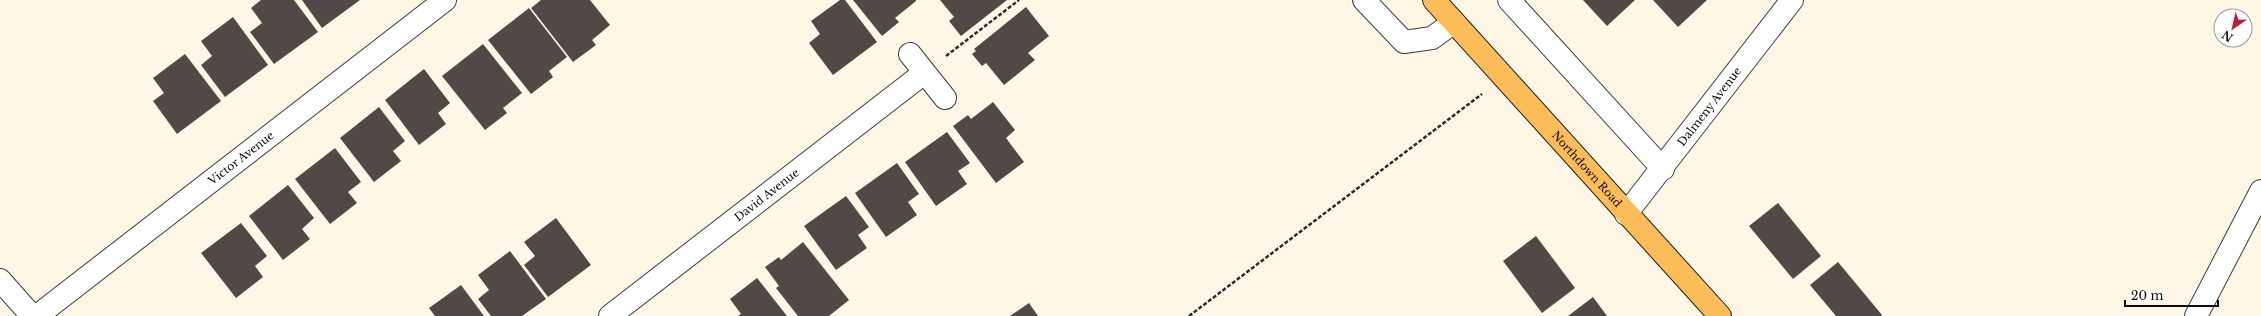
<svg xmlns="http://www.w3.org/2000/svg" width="2261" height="316" viewBox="0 0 2261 316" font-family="'Libre Baskerville',serif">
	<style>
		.building { fill: #524946 }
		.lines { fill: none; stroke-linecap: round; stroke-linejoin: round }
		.minor-casing { stroke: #3d3d3d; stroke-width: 24 }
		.major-casing { stroke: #1b1b1b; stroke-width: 24 }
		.path { stroke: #2c2c2c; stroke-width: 2.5; stroke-dasharray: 4 2; stroke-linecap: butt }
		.minor { stroke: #fff; stroke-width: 22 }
		.major { stroke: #fcbd59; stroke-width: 22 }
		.labels { text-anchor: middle; stroke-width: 4; stroke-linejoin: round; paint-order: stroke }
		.street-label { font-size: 11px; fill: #0a0a0a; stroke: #fff }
	</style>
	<rect width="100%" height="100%" fill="#fff7e6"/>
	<g class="building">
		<path d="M 261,0 L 294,0 L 318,32 L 274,64 L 250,32 L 262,23 L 251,8 Z"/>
		<path d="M 302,0 L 360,0 L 322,28 Z"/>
		<path d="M 541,0 L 590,0 L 610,25 L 592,40 L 596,45 L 573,62 L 531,8 Z"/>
		<path d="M 840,0 L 845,0 L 877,42 L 833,75 L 809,43 L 820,34 L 811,21 Z"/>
		<path d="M 853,0 L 916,0 L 916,1 L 895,18 L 899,22 L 882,36 Z"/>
		<path d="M 940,0 L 1007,0 L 961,36 L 949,21 L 954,17 Z"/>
		<path d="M 1583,0 L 1635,0 L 1607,26 Z"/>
		<path d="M 1653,0 L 1707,0 L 1678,27 Z"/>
		<path d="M 1026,7 L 1049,36 L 1028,53 L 1035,60 L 1004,85 L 986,63 L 982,66 L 972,54 L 976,51 L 974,49 Z"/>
		<path d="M 529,8 L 567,57 L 549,71 L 553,77 L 531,94 L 488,40 Z"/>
		<path d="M 233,17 L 268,65 L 225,97 L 201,65 L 212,56 L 201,41 Z"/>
		<path d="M 483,44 L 522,93 L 503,108 L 507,113 L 485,130 L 442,76 Z"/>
		<path d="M 185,54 L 221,101 L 177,134 L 153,101 L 164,93 L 153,78 Z"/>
		<path d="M 424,69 L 450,103 L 438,113 L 446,124 L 419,145 L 385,100 Z"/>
		<path d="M 993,102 L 1015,130 L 1006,138 L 1024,162 L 996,183 L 953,126 L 968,115 L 971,119 Z"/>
		<path d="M 379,107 L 405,141 L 393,151 L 401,161 L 374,182 L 340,138 Z"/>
		<path d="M 947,132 L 970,163 L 958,171 L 967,184 L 936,206 L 905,162 Z"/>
		<path d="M 335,148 L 361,182 L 348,192 L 357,203 L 330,224 L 295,179 Z"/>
		<path d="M 897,163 L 919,194 L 908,202 L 917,215 L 886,237 L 855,193 Z"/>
		<path d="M 288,185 L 314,218 L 302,229 L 310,239 L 283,260 L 249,216 Z"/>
		<path d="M 846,196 L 869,227 L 858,235 L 867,248 L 836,270 L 804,226 Z"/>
		<path d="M 1778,203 L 1821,256 L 1793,279 L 1749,226 Z"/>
		<path d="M 556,218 L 591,265 L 548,297 L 524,265 L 535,256 L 524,242 Z"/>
		<path d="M 241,223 L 267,256 L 255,266 L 263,277 L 236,298 L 201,253 Z"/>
		<path d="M 1536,236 L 1575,288 L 1542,313 L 1503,261 Z"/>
		<path d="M 803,242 L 849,300 L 829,316 L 798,316 L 776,288 L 779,286 L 765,267 L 779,257 L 781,260 Z"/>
		<path d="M 510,251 L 546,299 L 522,316 L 491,316 L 478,299 L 489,290 L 478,275 Z"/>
		<path d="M 1838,262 L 1882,315 L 1881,316 L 1836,316 L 1810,285 Z"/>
		<path d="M 757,278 L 787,316 L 738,316 L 741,314 L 730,299 Z"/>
		<path d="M 461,285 L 484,316 L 435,316 L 429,308 Z"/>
		<path d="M 1593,297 L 1607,316 L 1568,316 Z"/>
		<path d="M 1029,303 L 1038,316 L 1010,316 Z"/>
	</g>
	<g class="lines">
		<defs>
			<g id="minor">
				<path d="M 1364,0 L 1404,42 L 1432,38 L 1454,22"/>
				<path d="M 1509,0 L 1663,169"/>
				<path d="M 910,54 L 945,98"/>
				<path id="s1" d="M 1626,214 L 1792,0"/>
				<path d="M 0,280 L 32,316"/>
				<path id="s2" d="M 37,316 L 445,0"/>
				<path id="s3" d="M 610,316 L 924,73"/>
				<path d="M 2196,316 L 2261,191"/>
			</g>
			<g id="major">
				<path id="s4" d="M 1434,0 L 1720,316"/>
			</g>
		</defs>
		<use href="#minor" class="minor-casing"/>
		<use href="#major" class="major-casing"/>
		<g class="path">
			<path d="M 946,56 L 1019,0"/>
			<path d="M 1189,316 L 1482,94"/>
		</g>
		<use href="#minor" class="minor"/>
		<use href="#major" class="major"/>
	</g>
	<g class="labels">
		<g class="street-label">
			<text dy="4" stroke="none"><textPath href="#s1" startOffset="136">Dalmeny Avenue</textPath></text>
			<text dy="4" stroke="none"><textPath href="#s2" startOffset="258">Victor Avenue</textPath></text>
			<text dy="4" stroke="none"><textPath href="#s4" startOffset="228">Northdown Road</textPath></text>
			<text dy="4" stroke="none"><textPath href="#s3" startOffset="198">David Avenue</textPath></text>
		</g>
	</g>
	<g transform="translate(2233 28) rotate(214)"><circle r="19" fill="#ffffff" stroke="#9d9d9d"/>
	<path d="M0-3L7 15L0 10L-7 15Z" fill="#bb203d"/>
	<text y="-6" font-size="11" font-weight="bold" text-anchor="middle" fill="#0a0a0a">N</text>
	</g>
	<path d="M2125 300v6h93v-6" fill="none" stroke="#0a0a0a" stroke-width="2"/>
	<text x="2131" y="300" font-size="12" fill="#0a0a0a" stroke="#ffffff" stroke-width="3" paint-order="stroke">20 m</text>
</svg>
